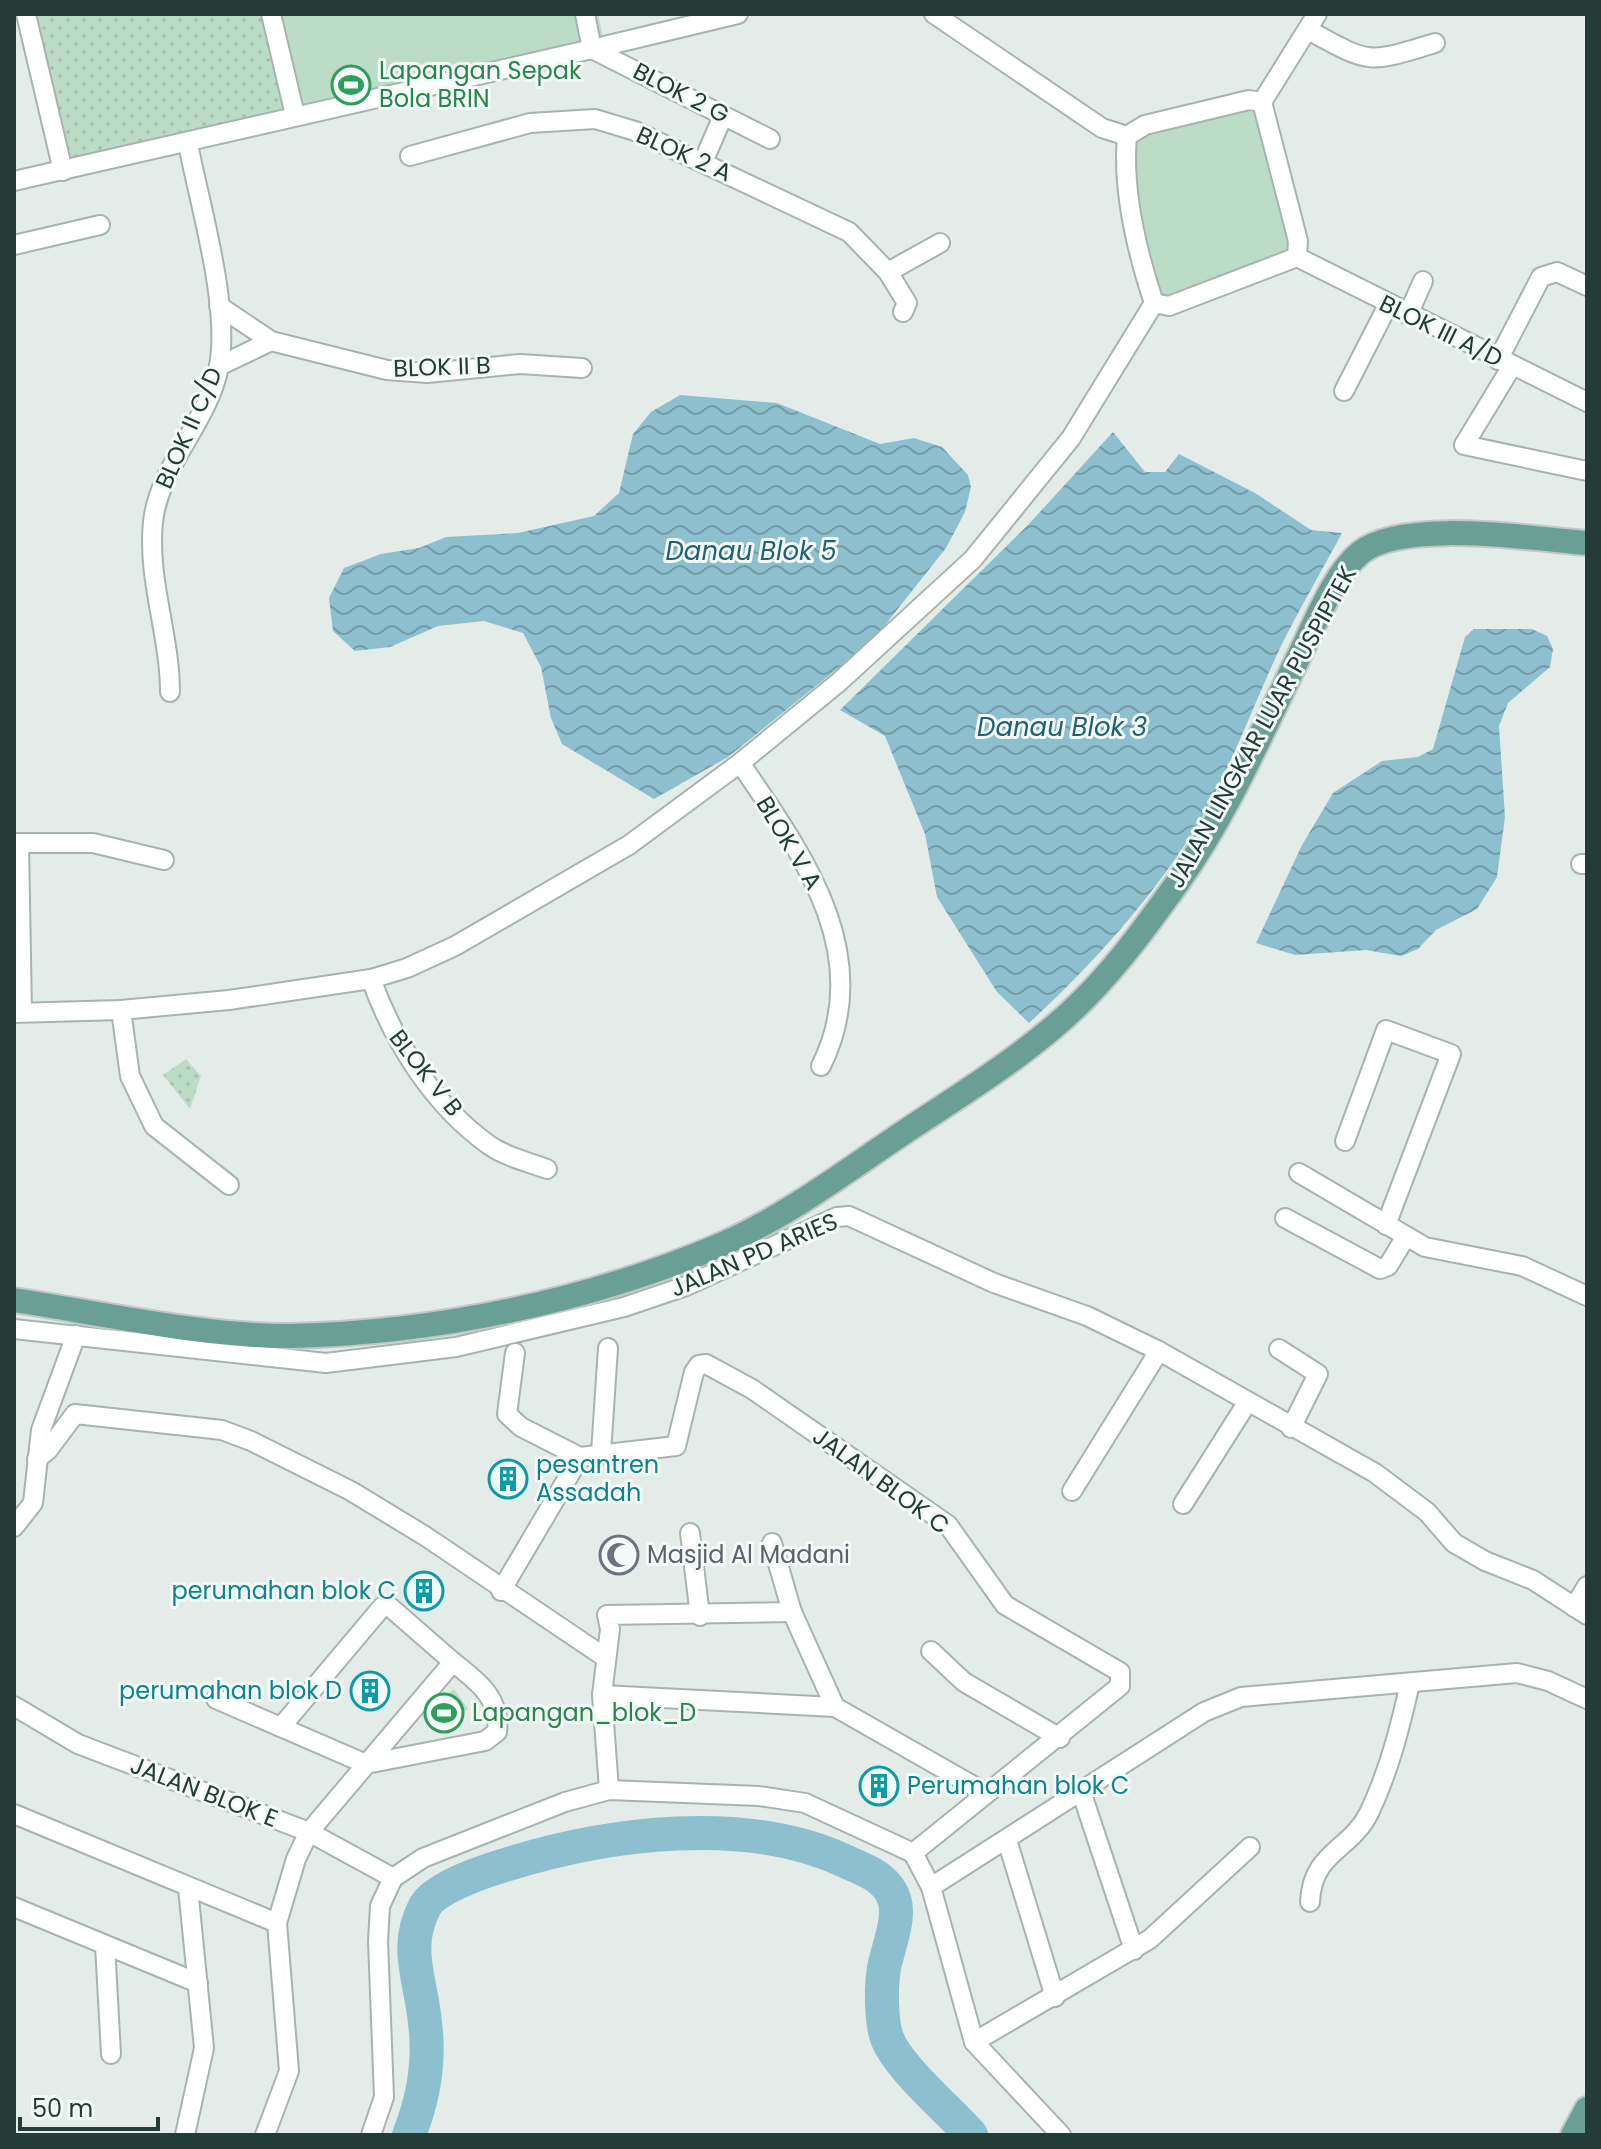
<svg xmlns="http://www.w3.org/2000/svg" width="1601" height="2149" viewBox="0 0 1601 2149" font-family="Poppins,sans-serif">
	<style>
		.grass { fill: url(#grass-dots) }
		.green { fill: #bddcc8 }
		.water { fill: url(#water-waves) }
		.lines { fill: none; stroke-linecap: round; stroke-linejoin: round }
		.river { stroke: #8ebfce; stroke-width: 34 }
		.street-casing { stroke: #a6b4b0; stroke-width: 22 }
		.primary-casing { stroke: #c2c8c7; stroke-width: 28 }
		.street { stroke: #fff; stroke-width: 18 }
		.primary { stroke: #6a9f96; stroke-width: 24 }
		.labels { text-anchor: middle; stroke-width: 6; stroke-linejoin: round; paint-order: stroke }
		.leisure-label { font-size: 24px; fill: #27864d; stroke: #f3f9f6; text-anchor: start }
		.street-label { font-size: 24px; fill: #243c38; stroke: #f3f9f6 }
		.culture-label { font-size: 24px; fill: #0d838f; stroke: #f3f9f6; text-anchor: start }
		.worship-label { font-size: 24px; fill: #5b616d; stroke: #f3f9f6; text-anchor: start }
		.water-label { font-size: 26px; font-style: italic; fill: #216075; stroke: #f3f9f6 }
	</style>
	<defs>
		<pattern id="grass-dots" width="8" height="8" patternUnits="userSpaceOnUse" patternTransform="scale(2)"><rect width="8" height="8" fill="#bddcc8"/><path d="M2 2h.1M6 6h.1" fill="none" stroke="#a2bead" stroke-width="1.8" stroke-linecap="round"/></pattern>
		<pattern id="water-waves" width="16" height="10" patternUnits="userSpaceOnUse" patternTransform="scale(2)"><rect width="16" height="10" fill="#8ebfce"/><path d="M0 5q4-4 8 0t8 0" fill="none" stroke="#749ca8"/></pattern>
	</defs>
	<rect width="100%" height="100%" fill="#e3ece9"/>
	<g class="grass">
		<path d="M 34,14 L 269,14 L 290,113 L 65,162 Z"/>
		<path d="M 186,1059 L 201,1076 L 190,1109 L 163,1075 Z"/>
	</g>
	<g class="green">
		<path d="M 269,14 L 598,14 L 605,45 L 290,113 Z"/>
		<path d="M 1262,102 L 1297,257 L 1154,303 L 1125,159 L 1145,125 Z"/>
		<path d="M 454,1689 L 468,1709 L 432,1730 L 422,1716 Z"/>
	</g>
	<g class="water">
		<path d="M 680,395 L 777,403 L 880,444 L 914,438 L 942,447 L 968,475 L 971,487 L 965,512 L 946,548 L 874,639 L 728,757 L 654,799 L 562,744 L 551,718 L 541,667 L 523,633 L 484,621 L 438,626 L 390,647 L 355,651 L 333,631 L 329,598 L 344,568 L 381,554 L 419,548 L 446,537 L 518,533 L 594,516 L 619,493 L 633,434 L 651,412 Z"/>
		<path d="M 1113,432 L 1145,472 L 1165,472 L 1179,454 L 1255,493 L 1311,530 L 1342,533 C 1322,570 1300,608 1281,646 C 1251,709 1229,775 1192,834 C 1146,905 1091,966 1029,1023 L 997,992 L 937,897 L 925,834 L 885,736 L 840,710 L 1028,525 Z"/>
		<path d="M 1474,629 L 1532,629 L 1547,636 L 1553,649 L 1550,667 L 1508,703 L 1499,726 L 1505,817 L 1497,877 L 1477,909 L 1436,930 L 1418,949 L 1401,956 L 1366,950 L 1295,955 L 1256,943 L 1302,845 L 1333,793 L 1382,761 L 1418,757 L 1433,749 L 1465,637 Z"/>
	</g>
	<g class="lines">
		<path class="river" d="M 409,2135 C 423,2100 430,2061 425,2023 C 421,1979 403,1948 425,1906 C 436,1887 485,1871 505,1865 C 607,1833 747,1814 847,1862 C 864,1870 881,1875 891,1892 C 904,1913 888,1946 884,1968 C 881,1986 881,2018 886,2035 C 894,2064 949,2110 971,2135"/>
		<defs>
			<g id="street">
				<path d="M 26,14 L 63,171"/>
				<path d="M 271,14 L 295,115"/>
				<path d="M 934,14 L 1102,128 L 1127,136"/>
				<path d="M 1308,30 C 1370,64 1367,64 1435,43"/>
				<path d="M 592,49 L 770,139"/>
				<path d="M 592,49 L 738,14"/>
				<path d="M 1262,102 L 1317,14"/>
				<path d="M 1127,136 C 1122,190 1137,252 1154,303 L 1169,306 L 1297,257"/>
				<path d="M 1127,136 L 1145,125 L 1249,100 L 1262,102 L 1298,241 L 1297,257"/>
				<path d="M 410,156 L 530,123 L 595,119 L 635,131 L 849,232 L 888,272 L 907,303 L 903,312"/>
				<path d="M 703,162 L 723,116"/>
				<path d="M 14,181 L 592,49 L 585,14"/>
				<path d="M 14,245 L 100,225"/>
				<path d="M 1297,257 L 1587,402"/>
				<path d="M 888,272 L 940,243"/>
				<path d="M 219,306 L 271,341 L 387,370 L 427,373 L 520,364 L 582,368"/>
				<path d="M 1408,315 L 1423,281"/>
				<path d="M 1498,360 L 1541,277 L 1557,272 L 1587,286"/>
				<path d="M 219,366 L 271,341"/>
				<path d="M 1512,366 L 1464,445 L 1587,471"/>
				<path d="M 1344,391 L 1388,305"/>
				<path d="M 170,692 C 170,635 147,579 153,522 C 159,465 209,422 219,366 C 230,305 200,206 188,144"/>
				<path d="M 740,763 C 801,852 877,954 821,1066"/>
				<path d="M 14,843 L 93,843 L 164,860"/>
				<path d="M 19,844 L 22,1012"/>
				<path d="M 1581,864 L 1587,864"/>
				<path d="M 371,979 C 394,1042 433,1105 489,1145 C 506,1157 528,1162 547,1169"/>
				<path d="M 121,1010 L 130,1076 L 154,1126 L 229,1185"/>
				<path d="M 14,1013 L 121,1010 L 229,1000 L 371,979 L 407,968 L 455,946 L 629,845 L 740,763 L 839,682 L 973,559 L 1071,438 L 1154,303"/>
				<path d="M 1345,1141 L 1386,1030 L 1451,1054 L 1386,1225"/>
				<path d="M 1299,1173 L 1425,1247 L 1522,1266 L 1587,1296"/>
				<path d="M 1285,1218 L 1380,1269 L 1388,1266 L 1405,1238"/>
				<path d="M 14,1329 L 326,1363 L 456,1347 L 624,1307 L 686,1286 L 837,1217 L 849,1216 L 994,1283 L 1087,1316 L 1159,1351 L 1375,1473 L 1427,1512 L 1454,1543 L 1485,1561 L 1533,1580 L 1587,1615"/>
				<path d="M 1279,1349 L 1318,1374 L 1291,1428"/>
				<path d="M 515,1353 L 507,1414 L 521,1427 L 580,1457 L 676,1446 L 694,1372 L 699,1365 L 706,1364 L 752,1389 L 948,1525 L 1005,1605 L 1120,1672 L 1120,1686 L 913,1853"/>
				<path d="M 601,1453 L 608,1348"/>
				<path d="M 37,1459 L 48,1450 L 75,1414 L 222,1430 L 251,1441 L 351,1491 L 425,1536 L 606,1658"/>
				<path d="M 1072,1491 L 1159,1351"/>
				<path d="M 1183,1504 L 1247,1403"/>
				<path d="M 14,1527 L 33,1503 L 41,1430 L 76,1335"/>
				<path d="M 690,1533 L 700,1616"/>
				<path d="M 772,1543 L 792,1612 L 835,1707 L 986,1793"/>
				<path d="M 501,1591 L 580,1457"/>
				<path d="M 1574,1607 L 1587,1586"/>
				<path d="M 931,1651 L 964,1682 L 1060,1738"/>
				<path d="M 602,1695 L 835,1707"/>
				<path d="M 216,1699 L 366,1764 L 485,1741 L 497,1732 C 501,1698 478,1682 453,1662 L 309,1832 L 296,1859 L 277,1923 L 289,2071 L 265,2135"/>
				<path d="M 14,1706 L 78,1744 L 309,1832 L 393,1878"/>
				<path d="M 281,1727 L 382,1607 L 390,1607 L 453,1662"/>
				<path d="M 609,1790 L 602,1695 L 610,1629 L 607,1615 L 792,1612"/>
				<path d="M 1081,1791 L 1204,1712 L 1241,1697 L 1517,1673 L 1548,1681 L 1587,1699"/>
				<path d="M 14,1814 L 277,1923"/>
				<path d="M 1007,1840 L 1055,1997"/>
				<path d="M 931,1887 L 1081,1791 L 1134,1950"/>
				<path d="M 1310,1902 C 1312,1852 1350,1851 1369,1813 C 1389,1771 1400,1728 1410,1683"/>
				<path d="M 14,1907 L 198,1983"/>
				<path d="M 105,1945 L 111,2054"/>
				<path d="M 974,2042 L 1150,1939 L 1250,1847"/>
				<path d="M 185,2135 L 204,2048 L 188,1888"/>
				<path d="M 371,2135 L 384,2097 L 378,1941 L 380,1906 L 393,1878 L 423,1858 L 565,1802 L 609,1790 L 759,1796 L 805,1803 L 913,1853 L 931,1887 L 974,2042 L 1061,2135"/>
			</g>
			<g id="primary">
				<path d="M 14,1300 C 100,1313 206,1337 291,1336 C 436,1333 590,1301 723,1244 C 787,1216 845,1172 903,1133 C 966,1091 1035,1050 1088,995 C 1122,960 1150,921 1178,882 C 1228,812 1263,729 1301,652 C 1316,622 1333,576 1360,553 C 1402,518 1534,539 1587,543"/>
				<path d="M 1573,2135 L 1587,2109"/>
			</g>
		</defs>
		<use href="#street" class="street-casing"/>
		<use href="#primary" class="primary-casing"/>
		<use href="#street" class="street"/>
		<use href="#primary" class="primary"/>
	</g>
	<defs>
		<symbol id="stadium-ring" viewBox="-11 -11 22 22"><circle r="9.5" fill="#f3f9f6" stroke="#2e9e5b" stroke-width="1.5"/><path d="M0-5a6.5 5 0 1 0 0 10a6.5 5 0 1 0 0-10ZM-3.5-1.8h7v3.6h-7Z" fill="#2e9e5b"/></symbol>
		<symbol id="building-ring" viewBox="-11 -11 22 22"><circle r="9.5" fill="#f3f9f6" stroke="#0f9aa8" stroke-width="1.5"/><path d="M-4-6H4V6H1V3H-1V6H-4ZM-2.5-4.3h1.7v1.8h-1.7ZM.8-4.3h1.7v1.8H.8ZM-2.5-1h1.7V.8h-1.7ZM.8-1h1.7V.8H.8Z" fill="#0f9aa8"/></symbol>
		<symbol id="mosque-ring" viewBox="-11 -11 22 22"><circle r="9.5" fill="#f3f9f6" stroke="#6b7280" stroke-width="1.5"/><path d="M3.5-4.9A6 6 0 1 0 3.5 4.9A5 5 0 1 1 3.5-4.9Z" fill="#6b7280"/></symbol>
	</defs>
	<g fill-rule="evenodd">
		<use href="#stadium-ring" x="329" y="63" width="44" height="44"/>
		<use href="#building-ring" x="486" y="1457" width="44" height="44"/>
		<use href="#mosque-ring" x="597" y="1533" width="44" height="44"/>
		<use href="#building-ring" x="402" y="1569" width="44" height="44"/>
		<use href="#building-ring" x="348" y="1669" width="44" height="44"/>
		<use href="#stadium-ring" x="422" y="1691" width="44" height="44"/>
		<use href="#building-ring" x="857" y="1764" width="44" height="44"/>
	</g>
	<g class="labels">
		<g class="leisure-label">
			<text x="379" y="79">Lapangan Sepak<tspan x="379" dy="28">Bola BRIN</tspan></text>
			<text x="472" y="1721">Lapangan_blok_D</text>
		</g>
		<g class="street-label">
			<text transform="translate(681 93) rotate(27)" y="8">BLOK 2 G</text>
			<text transform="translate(684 154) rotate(24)" y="8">BLOK 2 A</text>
			<text transform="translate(1441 331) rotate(26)" y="8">BLOK III A/D</text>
			<text transform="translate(442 367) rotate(-2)" y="8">BLOK II B</text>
			<text transform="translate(189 428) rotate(-66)" y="8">BLOK II C/D</text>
			<text transform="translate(1262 727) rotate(-61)" y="8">JALAN LINGKAR LUAR PUSPIPTEK</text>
			<text transform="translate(789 843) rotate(59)" y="8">BLOK V A</text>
			<text transform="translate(426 1073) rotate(52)" y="8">BLOK V B</text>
			<text transform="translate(754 1255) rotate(-23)" y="8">JALAN PD ARIES</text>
			<text transform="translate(881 1481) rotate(36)" y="8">JALAN BLOK C</text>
			<text transform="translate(204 1792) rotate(21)" y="8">JALAN BLOK E</text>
		</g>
		<g class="culture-label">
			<text x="536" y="1473">pesantren<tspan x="536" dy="28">Assadah</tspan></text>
			<text x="396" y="1599" text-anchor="end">perumahan blok C</text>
			<text x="342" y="1699" text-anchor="end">perumahan blok D</text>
			<text x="907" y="1794">Perumahan blok C</text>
		</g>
		<g class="worship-label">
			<text x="647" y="1563">Masjid Al Madani</text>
		</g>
		<g class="water-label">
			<text x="751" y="560">Danau Blok 5</text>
			<text x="1062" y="736">Danau Blok 3</text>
		</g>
	</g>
	<rect width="1601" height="2149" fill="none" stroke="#243c38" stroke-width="32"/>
	<path d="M20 2117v12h138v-12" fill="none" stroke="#243c38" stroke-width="4"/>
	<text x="32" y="2117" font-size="24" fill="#243c38" stroke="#f3f9f6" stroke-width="6" paint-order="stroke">50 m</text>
</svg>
